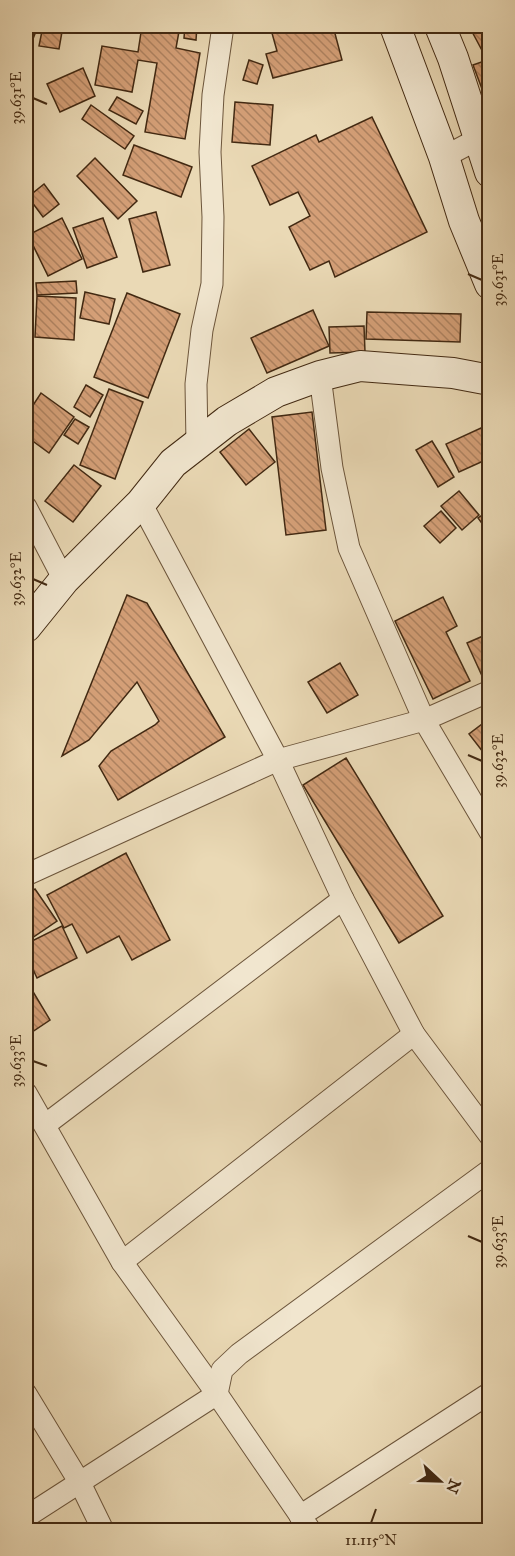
<svg xmlns="http://www.w3.org/2000/svg" width="515" height="1556" viewBox="0 0 515 1556" font-family="'IM FELL Great Primer',serif">
	<style>
		.building { fill: url(#building-back-hatch); stroke: #422912; stroke-width: 1.5 }
		.lines { fill: none; stroke-linecap: round; stroke-linejoin: round }
		.street-casing { stroke: #6c553b; stroke-width: 23 }
		.secondary-casing { stroke: #422912; stroke-width: 32 }
		.street { stroke: #f1e6cf; stroke-width: 21 }
		.secondary { stroke: #f1e6cf; stroke-width: 30 }
		.ticks { fill: none; stroke: #422912; stroke-width: 2 }
		.neatline { fill: none; stroke: #422912; stroke-width: 2 }
		.ticks-label { font-size: 15px; text-anchor: middle; fill: #422912 }
	</style>
	<defs>
		<pattern id="building-back-hatch" width="6" height="6" patternUnits="userSpaceOnUse" patternTransform="scale(1.5)"><rect width="6" height="6" fill="#d49f77"/><path d="M-1 5l2 2M0 0l6 6M5-1l2 2" fill="none" stroke="#ae8260"/></pattern>
	</defs>
	<rect width="100%" height="100%" fill="#ead9b5"/>
	<filter id="stains"><feTurbulence type="fractalNoise" baseFrequency=".00333" numOctaves="4"/><feColorMatrix values="0 0 0 0 .2 0 0 0 0 .09 0 0 0 0 .02 0 0 0 .5 -.17"/></filter>
	<radialGradient id="worn" r=".72"><stop offset=".6" stop-color="#630" stop-opacity="0"/><stop offset="1" stop-color="#630" stop-opacity=".3"/></radialGradient>
	<g class="building">
		<path d="M 26,26 L 38,26 L 26,57 Z"/>
		<path d="M 43,26 L 63,26 L 59,49 L 39,46 Z"/>
		<path d="M 142,26 L 180,26 L 176,48 L 200,53 L 185,139 L 145,132 L 157,63 L 138,60 L 132,92 L 95,85 L 102,46 L 138,52 Z"/>
		<path d="M 185,26 L 197,26 L 196,40 L 184,38 Z"/>
		<path d="M 270,26 L 333,26 L 342,60 L 273,78 L 266,54 L 277,51 Z"/>
		<path d="M 469,26 L 490,26 L 490,53 L 485,56 Z"/>
		<path d="M 490,59 L 490,110 L 473,65 Z"/>
		<path d="M 249,60 L 263,65 L 257,84 L 243,80 Z"/>
		<path d="M 83,68 L 95,96 L 60,112 L 47,84 Z"/>
		<path d="M 117,97 L 143,111 L 136,124 L 109,110 Z"/>
		<path d="M 235,102 L 273,105 L 270,145 L 232,142 Z"/>
		<path d="M 91,105 L 134,136 L 125,149 L 82,119 Z"/>
		<path d="M 372,117 L 427,232 L 335,277 L 329,261 L 310,270 L 289,227 L 310,216 L 298,192 L 270,205 L 252,166 L 316,135 L 319,142 Z"/>
		<path d="M 134,145 L 192,167 L 181,197 L 123,175 Z"/>
		<path d="M 95,158 L 137,201 L 118,219 L 77,176 Z"/>
		<path d="M 44,184 L 59,204 L 43,217 L 28,197 Z"/>
		<path d="M 156,212 L 170,265 L 143,272 L 129,219 Z"/>
		<path d="M 62,218 L 82,259 L 48,276 L 28,235 Z"/>
		<path d="M 103,218 L 117,257 L 87,268 L 73,228 Z"/>
		<path d="M 76,281 L 77,293 L 37,295 L 36,283 Z"/>
		<path d="M 85,292 L 115,299 L 109,324 L 80,318 Z"/>
		<path d="M 127,293 L 180,314 L 148,398 L 94,377 Z"/>
		<path d="M 37,296 L 76,298 L 74,340 L 35,337 Z"/>
		<path d="M 26,305 L 31,305 L 28,343 L 26,343 Z"/>
		<path d="M 313,310 L 329,346 L 267,373 L 251,338 Z"/>
		<path d="M 367,312 L 461,314 L 460,342 L 366,339 Z"/>
		<path d="M 364,326 L 365,352 L 330,353 L 329,327 Z"/>
		<path d="M 86,385 L 103,395 L 90,417 L 74,407 Z"/>
		<path d="M 109,389 L 143,402 L 115,479 L 80,465 Z"/>
		<path d="M 41,393 L 74,417 L 49,453 L 26,436 L 26,416 Z"/>
		<path d="M 312,412 L 326,530 L 286,535 L 272,417 Z"/>
		<path d="M 75,419 L 89,427 L 78,444 L 64,435 Z"/>
		<path d="M 481,428 L 490,446 L 490,458 L 459,472 L 446,444 Z"/>
		<path d="M 249,429 L 275,462 L 246,485 L 220,452 Z"/>
		<path d="M 432,441 L 454,477 L 438,487 L 416,450 Z"/>
		<path d="M 74,465 L 101,486 L 73,522 L 45,501 Z"/>
		<path d="M 459,491 L 479,515 L 462,530 L 441,506 Z"/>
		<path d="M 490,510 L 490,533 L 489,533 L 478,518 Z"/>
		<path d="M 441,511 L 456,528 L 440,543 L 424,526 Z"/>
		<path d="M 127,595 L 147,603 L 225,737 L 118,800 L 99,766 L 111,751 L 155,725 L 159,721 L 137,682 L 89,740 L 62,756 Z"/>
		<path d="M 443,597 L 457,626 L 446,632 L 470,681 L 433,699 L 395,621 Z"/>
		<path d="M 490,633 L 490,675 L 483,678 L 467,643 Z"/>
		<path d="M 340,663 L 358,695 L 327,713 L 308,682 Z"/>
		<path d="M 490,718 L 490,761 L 469,734 Z"/>
		<path d="M 346,758 L 443,916 L 399,943 L 303,785 Z"/>
		<path d="M 126,853 L 170,940 L 132,960 L 119,936 L 87,953 L 72,924 L 64,928 L 47,895 Z"/>
		<path d="M 35,889 L 57,921 L 26,942 L 26,895 Z"/>
		<path d="M 62,926 L 77,958 L 37,978 L 26,954 L 26,944 Z"/>
		<path d="M 29,985 L 50,1020 L 26,1036 L 26,987 Z"/>
	</g>
	<g class="lines">
		<defs>
			<g id="street">
				<path d="M 444,157 L 478,139 L 490,136"/>
				<path d="M 320,376 L 332,468 L 349,548 L 424,720 L 490,832"/>
				<path d="M 197,444 L 196,384 L 202,330 L 212,284 L 213,217 L 210,152 L 213,95 L 223,26"/>
				<path d="M 141,503 L 278,760 L 343,899 L 414,1034 L 490,1136"/>
				<path d="M 26,507 L 64,580"/>
				<path d="M 26,875 L 278,760 L 424,720 L 490,691"/>
				<path d="M 26,1093 L 122,1262 L 217,1394 L 310,1530"/>
				<path d="M 45,1125 L 343,899"/>
				<path d="M 122,1262 L 414,1034"/>
				<path d="M 26,1394 L 80,1483 L 103,1530"/>
				<path d="M 300,1516 L 490,1393"/>
				<path d="M 26,1517 L 217,1394 L 222,1370 L 239,1354 L 490,1170"/>
			</g>
			<g id="secondary">
				<path d="M 395,26 L 444,157 L 464,221 L 490,284"/>
				<path d="M 440,26 L 453,58 L 490,172"/>
				<path d="M 26,627 L 64,580 L 141,503 L 173,463 L 227,421 L 276,392 L 320,376 L 360,366 L 453,373 L 490,380"/>
			</g>
		</defs>
		<use href="#street" class="street-casing"/>
		<use href="#secondary" class="secondary-casing"/>
		<use href="#street" class="street"/>
		<use href="#secondary" class="secondary"/>
	</g>
	<path class="ticks" d="M 33,98 L 47,104M 468,274 L 482,280M 33,579 L 47,585M 468,755 L 482,761M 33,1061 L 47,1066M 468,1236 L 482,1242M 371,1523 L 376,1509"/>
	<rect width="515" height="1556" fill="none" stroke="#ead9b5" stroke-width="66"/>
	<g transform="translate(440 1481) rotate(112)" stroke="#f1e6cf" stroke-width="4.5" paint-order="stroke">
	<path d="M0-4.5L10 22L0 15L-10 22Z" fill="#422912"/>
	<text y="-9" font-size="16" font-weight="bold" text-anchor="middle" fill="#422912">N</text>
	</g>
	<rect x="33" y="33" width="449" height="1490" class="neatline"/>
	<g class="ticks-label">
		<text transform="translate(16 98) rotate(-90)" y="5">39.631°E</text>
		<text transform="translate(498 280) rotate(-90)" y="5">39.631°E</text>
		<text transform="translate(16 579) rotate(-90)" y="5">39.632°E</text>
		<text transform="translate(498 761) rotate(-90)" y="5">39.632°E</text>
		<text transform="translate(16 1061) rotate(-90)" y="5">39.633°E</text>
		<text transform="translate(498 1242) rotate(-90)" y="5">39.633°E</text>
		<text x="371" y="1545">11.115°N</text>
	</g>
	<rect width="100%" height="100%" filter="url(#stains)"/>
	<rect width="100%" height="100%" fill="url(#worn)"/>
</svg>
